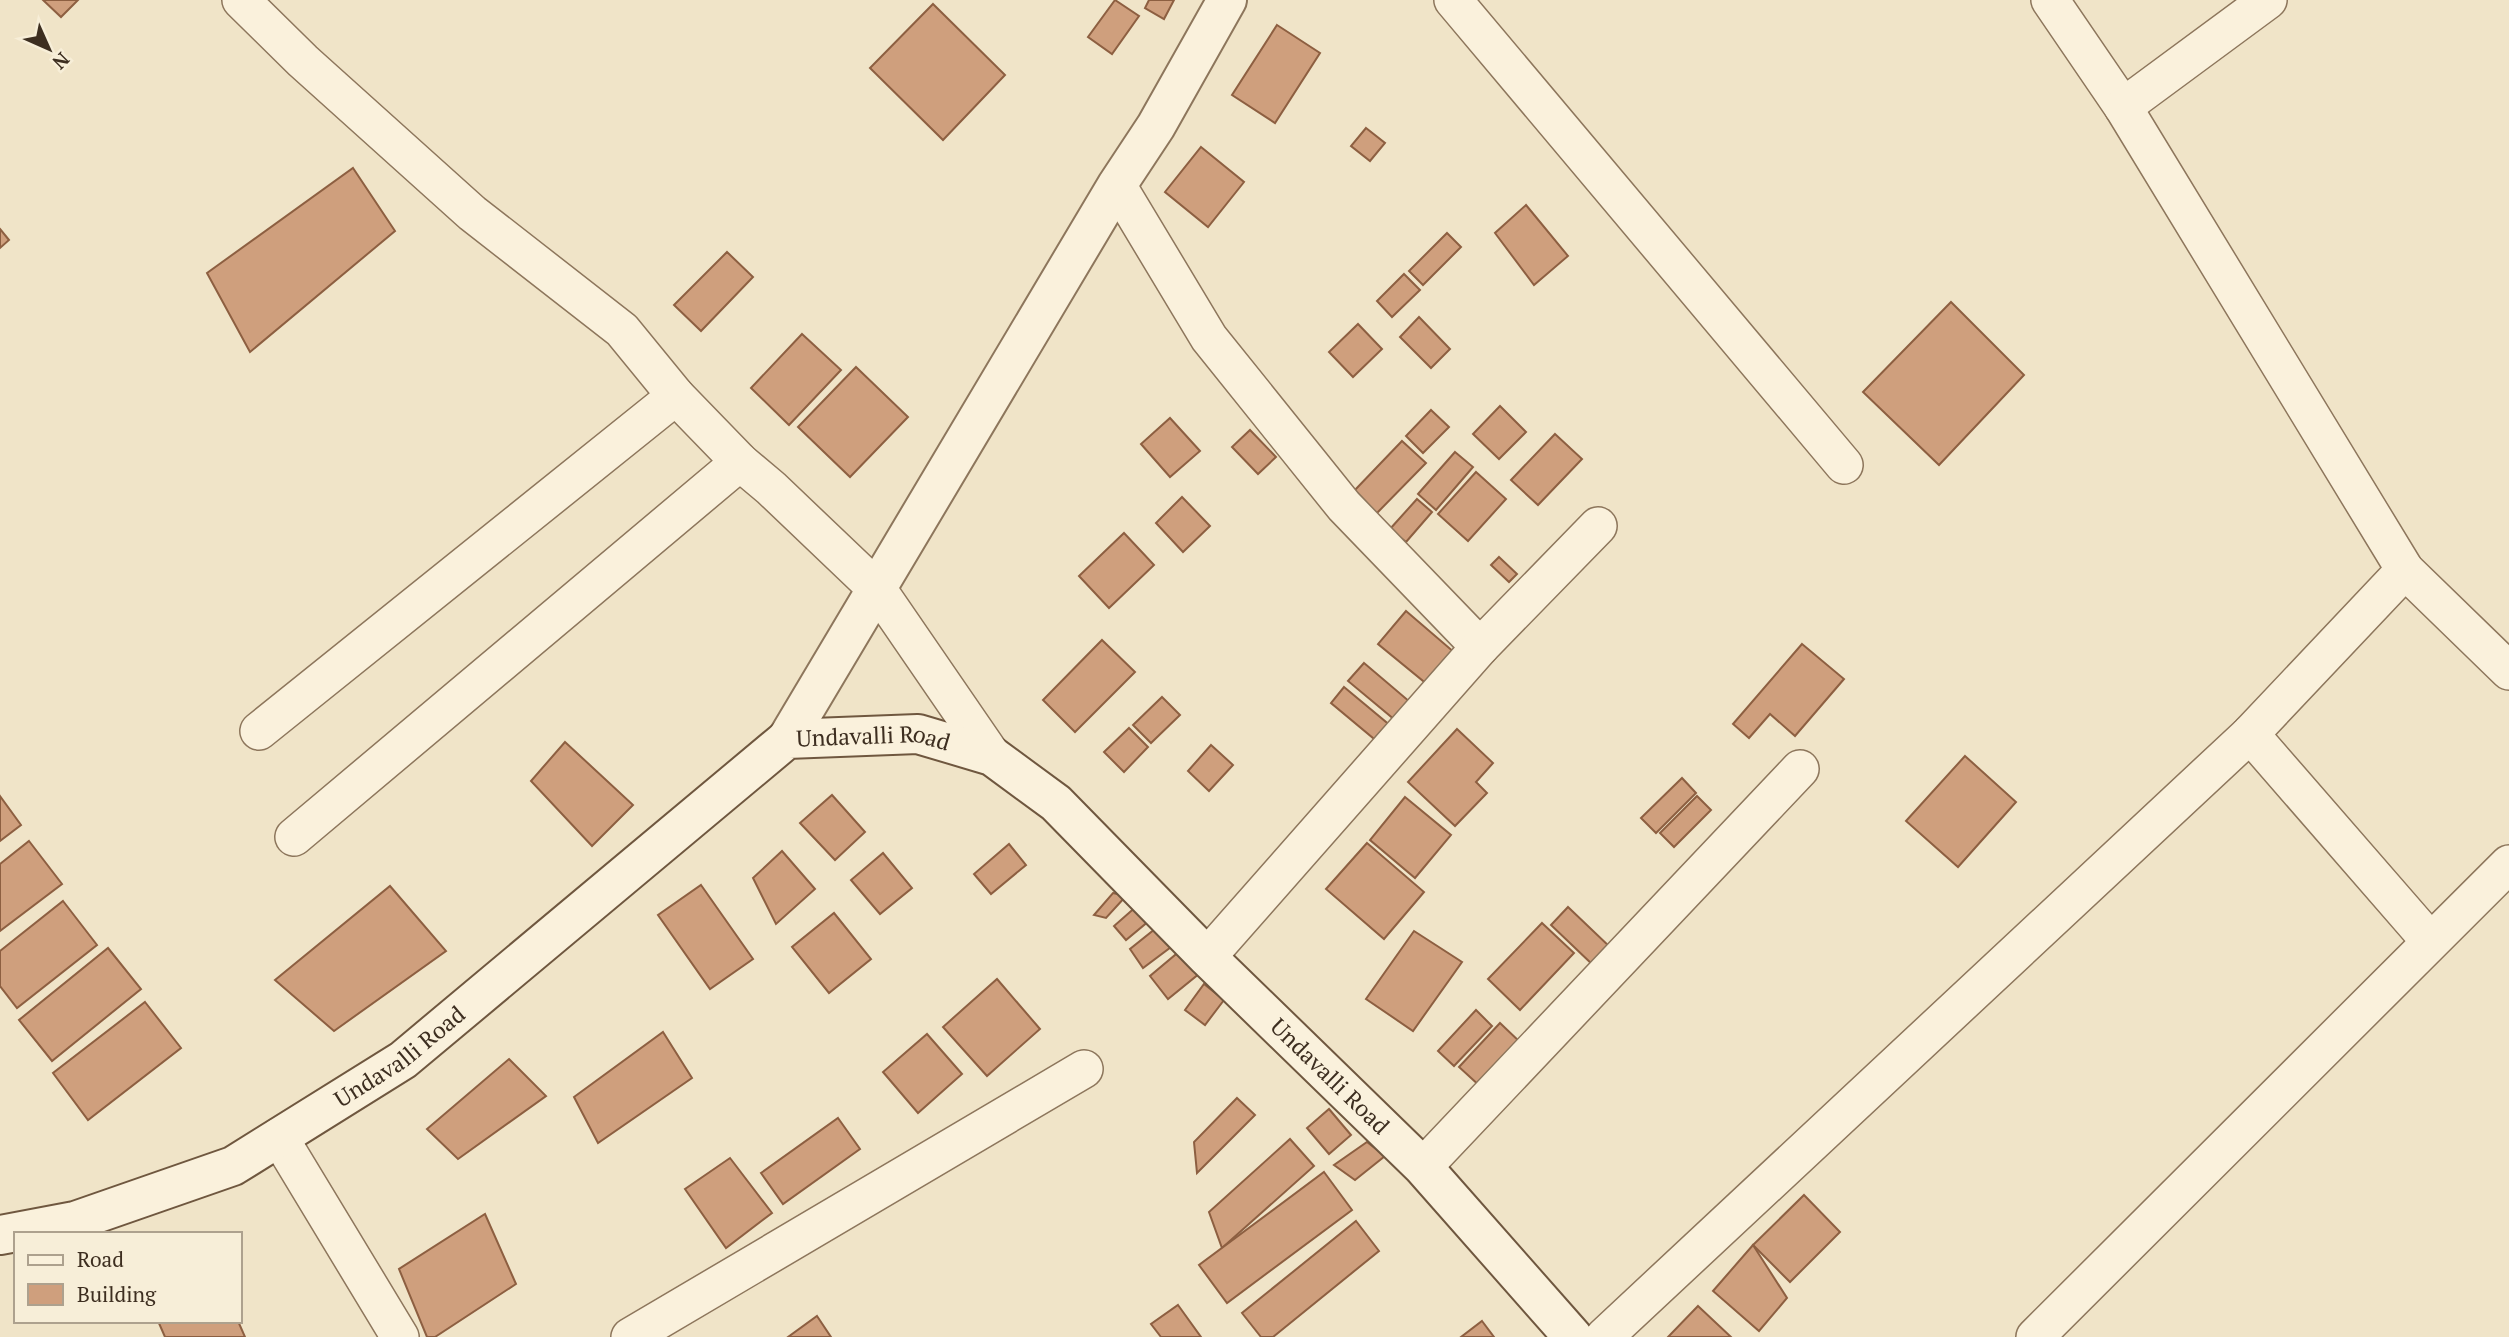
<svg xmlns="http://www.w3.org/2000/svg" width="2509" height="1337" viewBox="0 0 2509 1337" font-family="'PT Serif',serif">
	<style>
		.building { fill: #cf9f7d; stroke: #8d5f41; stroke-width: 2 }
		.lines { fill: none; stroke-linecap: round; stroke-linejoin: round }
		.minor-casing { stroke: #8d765c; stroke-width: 40 }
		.tertiary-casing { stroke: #8d765c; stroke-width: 42 }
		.secondary-casing { stroke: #6f573f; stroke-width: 42 }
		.minor { stroke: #faf1dc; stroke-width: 37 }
		.tertiary { stroke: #faf1dc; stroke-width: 38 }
		.secondary { stroke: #faf1dc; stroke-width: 38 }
		.labels { text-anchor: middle; stroke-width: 5; stroke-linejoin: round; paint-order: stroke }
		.street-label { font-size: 23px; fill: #3d2e20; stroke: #f7eed8 }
	</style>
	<rect width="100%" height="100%" fill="#f0e4c8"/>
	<g class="building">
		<path d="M 43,0 L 78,0 L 61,17 Z"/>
		<path d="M 1115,0 L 1139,16 L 1112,54 L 1088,37 Z"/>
		<path d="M 1149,0 L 1174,0 L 1164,19 L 1145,8 Z"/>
		<path d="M 933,4 L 1005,75 L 943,140 L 870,68 Z"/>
		<path d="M 1277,25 L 1320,53 L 1275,123 L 1232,95 Z"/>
		<path d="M 1366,128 L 1385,143 L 1370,161 L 1351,146 Z"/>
		<path d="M 1201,147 L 1244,182 L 1208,227 L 1165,192 Z"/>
		<path d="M 353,168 L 395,231 L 250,352 L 207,273 Z"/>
		<path d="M 1526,205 L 1568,256 L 1534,285 L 1495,233 Z"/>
		<path d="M 0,229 L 9,240 L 0,248 Z"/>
		<path d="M 1447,233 L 1461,247 L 1423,285 L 1409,271 Z"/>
		<path d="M 727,252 L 753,277 L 701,331 L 674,305 Z"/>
		<path d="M 1404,274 L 1420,290 L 1392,317 L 1377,301 Z"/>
		<path d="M 1951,302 L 2024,375 L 1939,465 L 1863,392 Z"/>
		<path d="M 1419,317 L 1450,349 L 1431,368 L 1400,337 Z"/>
		<path d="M 1358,324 L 1382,349 L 1353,377 L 1329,352 Z"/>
		<path d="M 802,334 L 841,370 L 789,425 L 751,388 Z"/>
		<path d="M 856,367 L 908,417 L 850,477 L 798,427 Z"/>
		<path d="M 1500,406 L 1526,432 L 1499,459 L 1473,434 Z"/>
		<path d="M 1431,410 L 1449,427 L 1423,453 L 1406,436 Z"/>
		<path d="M 1170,418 L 1200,451 L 1170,477 L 1141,444 Z"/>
		<path d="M 1250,430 L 1276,457 L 1258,474 L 1232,447 Z"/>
		<path d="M 1555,434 L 1582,459 L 1538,505 L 1511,480 Z"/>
		<path d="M 1402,441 L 1426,463 L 1376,514 L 1353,492 Z"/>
		<path d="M 1455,452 L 1473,467 L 1436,510 L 1418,494 Z"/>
		<path d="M 1476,472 L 1506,499 L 1468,541 L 1438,514 Z"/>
		<path d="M 1182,497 L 1210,526 L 1183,552 L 1156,523 Z"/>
		<path d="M 1417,499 L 1432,512 L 1406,542 L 1390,529 Z"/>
		<path d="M 1124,533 L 1154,565 L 1109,608 L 1079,576 Z"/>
		<path d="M 1499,557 L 1517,574 L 1509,582 L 1491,565 Z"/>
		<path d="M 1406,611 L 1455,653 L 1428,685 L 1378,644 Z"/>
		<path d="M 1102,640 L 1135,672 L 1075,732 L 1043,700 Z"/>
		<path d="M 1802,644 L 1844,679 L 1795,736 L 1770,714 L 1749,738 L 1733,724 Z"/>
		<path d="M 1364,663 L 1410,702 L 1395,720 L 1348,681 Z"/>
		<path d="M 1344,687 L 1392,727 L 1379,743 L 1331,703 Z"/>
		<path d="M 1162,697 L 1180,715 L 1151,743 L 1133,725 Z"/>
		<path d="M 1129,728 L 1148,747 L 1124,772 L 1104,752 Z"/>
		<path d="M 1457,729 L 1493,763 L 1476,782 L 1487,793 L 1455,826 L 1408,782 Z"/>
		<path d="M 565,742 L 633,805 L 592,846 L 531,781 Z"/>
		<path d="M 1211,745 L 1233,765 L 1209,791 L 1188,771 Z"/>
		<path d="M 1965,756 L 2016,802 L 1958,867 L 1906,821 Z"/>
		<path d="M 1682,778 L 1696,793 L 1656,833 L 1641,818 Z"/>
		<path d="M 832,795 L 865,832 L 835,860 L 800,823 Z"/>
		<path d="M 0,796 L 21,825 L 0,841 Z"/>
		<path d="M 1697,796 L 1711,810 L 1674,847 L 1660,833 Z"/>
		<path d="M 1405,797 L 1451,835 L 1415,878 L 1370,840 Z"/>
		<path d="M 29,841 L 62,884 L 0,931 L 0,864 Z"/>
		<path d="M 1367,843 L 1424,892 L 1384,939 L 1326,889 Z"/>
		<path d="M 1009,844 L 1026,865 L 991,894 L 974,874 Z"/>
		<path d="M 782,851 L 815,889 L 776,924 L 753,878 Z"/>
		<path d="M 883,853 L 912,888 L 880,914 L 851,880 Z"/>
		<path d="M 701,885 L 753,959 L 710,989 L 658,915 Z"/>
		<path d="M 390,886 L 446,951 L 334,1031 L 275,980 Z"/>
		<path d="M 1113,893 L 1126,896 L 1106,918 L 1094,915 Z"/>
		<path d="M 63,901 L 97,945 L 17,1008 L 0,986 L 0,951 Z"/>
		<path d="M 1138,905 L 1150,920 L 1126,940 L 1114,926 Z"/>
		<path d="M 1568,907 L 1611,948 L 1594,966 L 1551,925 Z"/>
		<path d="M 834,913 L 871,959 L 829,993 L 792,947 Z"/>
		<path d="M 1542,923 L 1574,953 L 1520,1010 L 1488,979 Z"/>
		<path d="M 1160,925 L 1175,944 L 1143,968 L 1130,949 Z"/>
		<path d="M 1414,931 L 1462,962 L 1413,1031 L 1366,999 Z"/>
		<path d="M 108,948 L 141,989 L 52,1061 L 19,1020 Z"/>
		<path d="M 1181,950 L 1200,973 L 1168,999 L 1150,976 Z"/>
		<path d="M 997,979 L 1040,1029 L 987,1076 L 943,1027 Z"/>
		<path d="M 1204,984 L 1224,1000 L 1205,1025 L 1185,1010 Z"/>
		<path d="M 145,1002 L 181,1048 L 88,1120 L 53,1073 Z"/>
		<path d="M 1476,1010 L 1492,1026 L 1454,1066 L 1438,1051 Z"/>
		<path d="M 1500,1023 L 1522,1044 L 1481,1087 L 1459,1067 Z"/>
		<path d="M 663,1032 L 692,1078 L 598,1143 L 574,1097 Z"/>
		<path d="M 927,1034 L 962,1074 L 918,1113 L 883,1072 Z"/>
		<path d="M 509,1059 L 546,1096 L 458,1159 L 427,1129 Z"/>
		<path d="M 1237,1098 L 1255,1115 L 1197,1173 L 1194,1142 Z"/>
		<path d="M 1329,1109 L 1351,1135 L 1329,1154 L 1307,1128 Z"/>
		<path d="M 838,1118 L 860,1149 L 783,1204 L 761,1173 Z"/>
		<path d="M 1290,1139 L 1314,1166 L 1222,1248 L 1209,1212 Z"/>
		<path d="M 1367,1142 L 1385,1156 L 1355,1180 L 1334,1165 Z"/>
		<path d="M 730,1158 L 772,1213 L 726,1248 L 685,1189 Z"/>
		<path d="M 1324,1172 L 1352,1210 L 1227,1303 L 1199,1265 Z"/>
		<path d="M 1804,1195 L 1840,1232 L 1790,1282 L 1753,1245 Z"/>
		<path d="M 485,1214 L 516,1284 L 435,1337 L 427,1337 L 399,1269 Z"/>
		<path d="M 1356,1221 L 1379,1251 L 1273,1337 L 1261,1337 L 1242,1313 Z"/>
		<path d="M 1753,1245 L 1787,1298 L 1759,1331 L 1713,1291 Z"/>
		<path d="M 1178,1305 L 1201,1337 L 1161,1337 L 1151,1324 Z"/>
		<path d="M 1698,1306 L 1731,1337 L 1668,1337 Z"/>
		<path d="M 817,1316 L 831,1337 L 788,1337 Z"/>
		<path d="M 158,1321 L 238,1321 L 245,1337 L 165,1337 Z"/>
		<path d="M 1482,1321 L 1494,1337 L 1461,1337 Z"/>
	</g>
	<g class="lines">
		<defs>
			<g id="minor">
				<path d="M 241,0 L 303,61 L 472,213 L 622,330 L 676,396 L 740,462 L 771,488 L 878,590 L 992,756"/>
				<path d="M 1453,0 L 1844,465"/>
				<path d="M 2050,0 L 2123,107 L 2405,570 L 2509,671"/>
				<path d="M 2123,107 L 2268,0"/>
				<path d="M 1117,185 L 1209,338 L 1344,506 L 1480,647"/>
				<path d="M 259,731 L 676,396"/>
				<path d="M 2250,734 L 2430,941"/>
				<path d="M 294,837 L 740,462"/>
				<path d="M 1207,957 L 1480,647 L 1598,526"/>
				<path d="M 279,1137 L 400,1337"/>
				<path d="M 1423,1167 L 1800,769"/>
				<path d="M 630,1337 L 1084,1069"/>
				<path d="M 1604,1337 L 2250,734 L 2405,570"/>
				<path d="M 2035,1337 L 2509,864"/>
			</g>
			<path id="tertiary" d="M 787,739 L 1117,185 L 1156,126 L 1227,0"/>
			<g id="secondary">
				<path id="s1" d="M 0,1235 L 75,1221 L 233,1166 L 403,1060 L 787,739 L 918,734 L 992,756 L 1056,803 L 1207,957 L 1423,1167 L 1573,1337"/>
			</g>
		</defs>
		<use href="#minor" class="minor-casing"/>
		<use href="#tertiary" class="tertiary-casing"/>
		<use href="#secondary" class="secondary-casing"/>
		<use href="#minor" class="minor"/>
		<use href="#tertiary" class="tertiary"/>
		<use href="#secondary" class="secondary"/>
	</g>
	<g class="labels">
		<g class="street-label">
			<text dy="8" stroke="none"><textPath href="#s1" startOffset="1031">Undavalli Road</textPath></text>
			<text dy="8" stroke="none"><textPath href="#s1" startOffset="443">Undavalli Road</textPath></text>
			<text dy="8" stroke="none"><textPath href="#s1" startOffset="1619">Undavalli Road</textPath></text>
		</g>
	</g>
	<rect x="14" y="1232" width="228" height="91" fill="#f7eed8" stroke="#ada18e" stroke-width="2"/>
	<rect x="28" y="1255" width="35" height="10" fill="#faf1dc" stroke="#ada18e" stroke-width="2"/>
	<text x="77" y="1267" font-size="21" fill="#3d2e20">Road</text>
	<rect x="28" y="1284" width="35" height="21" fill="#cf9f7d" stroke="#ada18e" stroke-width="2"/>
	<text x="77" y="1302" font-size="21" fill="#3d2e20">Building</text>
	<g transform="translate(49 49) rotate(135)" stroke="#f7eed8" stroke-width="5" paint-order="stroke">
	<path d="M0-5L12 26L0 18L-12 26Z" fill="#3d2e20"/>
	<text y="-10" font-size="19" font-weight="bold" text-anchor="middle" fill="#3d2e20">N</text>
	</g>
</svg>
